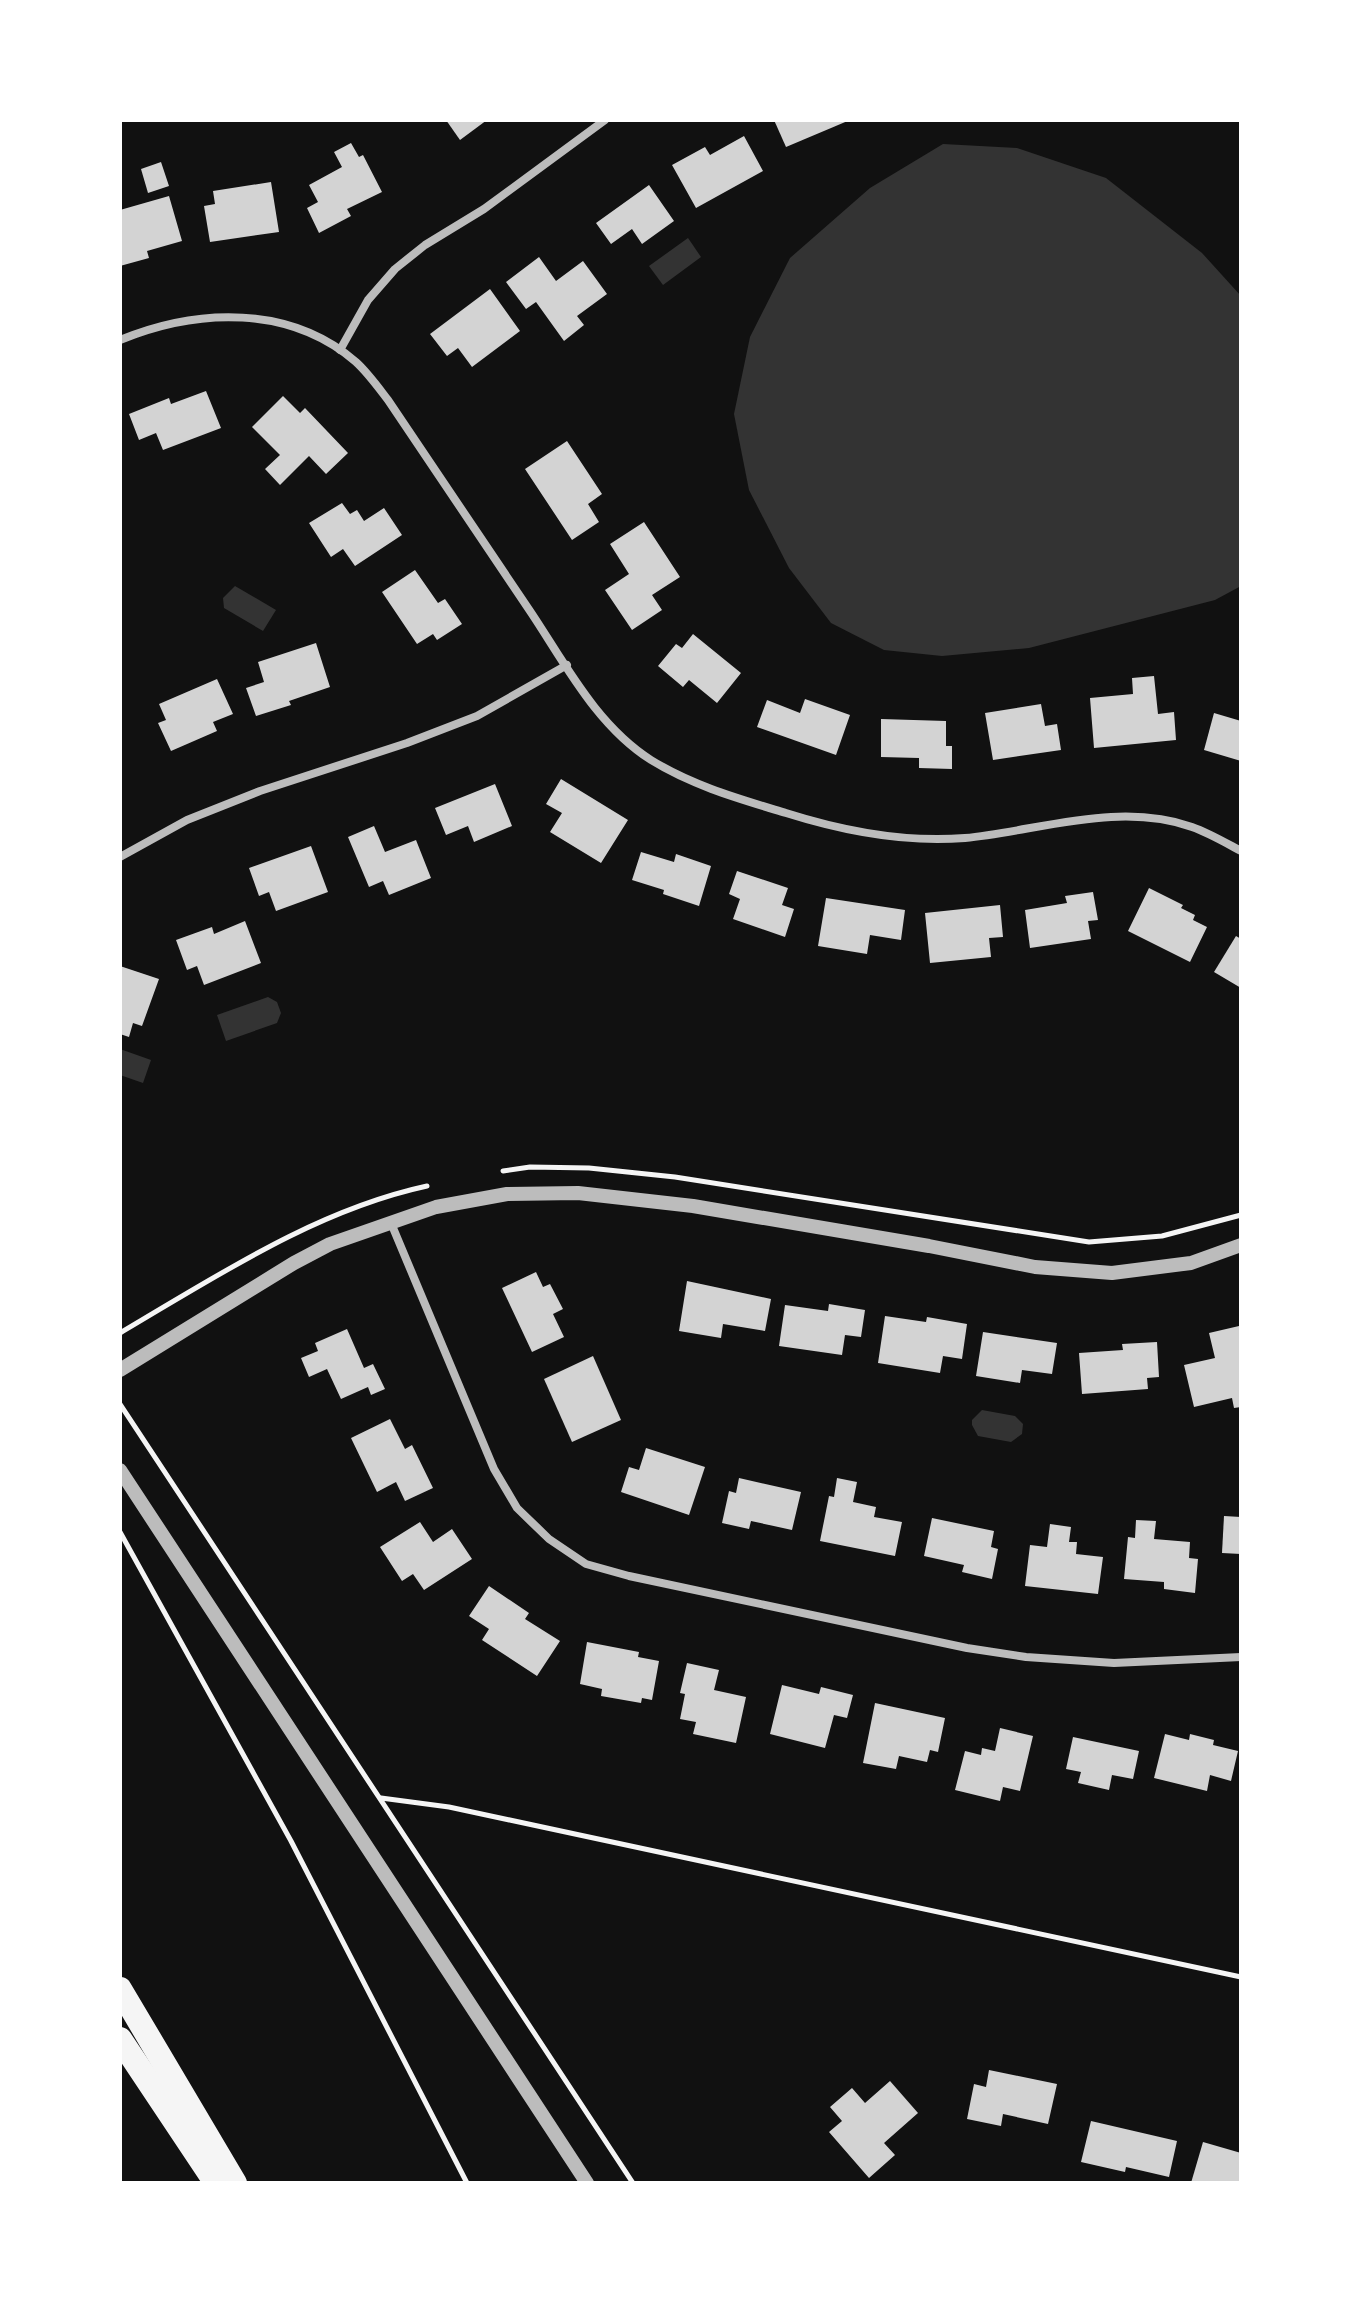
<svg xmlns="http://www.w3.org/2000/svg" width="1361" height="2303" viewBox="0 0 1361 2303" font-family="Signika,sans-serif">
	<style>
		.water { fill: #333 }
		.building { fill: #d3d3d3 }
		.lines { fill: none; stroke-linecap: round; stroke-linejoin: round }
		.path { stroke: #f5f5f5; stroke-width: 5 }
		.minor { stroke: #bcbcbc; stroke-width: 8 }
		.tertiary { stroke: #bcbcbc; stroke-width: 14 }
		.motorway { stroke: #f5f5f5; stroke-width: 24 }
	</style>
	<rect width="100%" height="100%" fill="#111"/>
	<g class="water">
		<path d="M 943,144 L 1017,148 L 1106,178 L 1202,253 L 1241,296 L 1241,586 L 1215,600 L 1029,648 L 942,656 L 884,650 L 831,623 L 789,568 L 749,490 L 734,414 L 750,337 L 790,258 L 870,188 Z"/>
		<path d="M 688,238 L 701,257 L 663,285 L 649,266 Z"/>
		<path d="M 235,586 L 276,610 L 263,631 L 224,608 L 223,598 Z"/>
		<path d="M 268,997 L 277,1002 L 281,1013 L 277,1023 L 226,1041 L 217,1015 Z"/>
		<path d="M 120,1049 L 151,1060 L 143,1083 L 120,1075 Z"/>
		<path d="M 982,1410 L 1015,1416 L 1023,1424 L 1022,1434 L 1011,1442 L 978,1436 L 972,1425 L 972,1420 Z"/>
	</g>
	<g class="building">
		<path d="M 446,120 L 487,120 L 460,140 Z"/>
		<path d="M 774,120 L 850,120 L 786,147 Z"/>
		<path d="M 744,136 L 763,171 L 696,208 L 672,165 L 705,147 L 710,155 Z"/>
		<path d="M 351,143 L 359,157 L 363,155 L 382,192 L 347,209 L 351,216 L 319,233 L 307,208 L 318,202 L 309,185 L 342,167 L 334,152 Z"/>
		<path d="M 161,162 L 169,186 L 148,193 L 141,169 Z"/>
		<path d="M 271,182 L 279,232 L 210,242 L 204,206 L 215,204 L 213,191 Z"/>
		<path d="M 649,185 L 674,221 L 642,244 L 632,229 L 611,244 L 596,223 Z"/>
		<path d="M 169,196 L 182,241 L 147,251 L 149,258 L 120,266 L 120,210 Z"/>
		<path d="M 539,257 L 556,281 L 583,261 L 607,294 L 577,316 L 584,325 L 564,341 L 536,302 L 526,309 L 506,282 Z"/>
		<path d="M 490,289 L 520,331 L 472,367 L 458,348 L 447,356 L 430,334 Z"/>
		<path d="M 206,391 L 221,428 L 163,450 L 156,433 L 139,440 L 129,414 L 169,398 L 171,404 Z"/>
		<path d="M 283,396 L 300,413 L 305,408 L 348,453 L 326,474 L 309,456 L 280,485 L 265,469 L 280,455 L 252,427 Z"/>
		<path d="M 567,441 L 602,494 L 588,504 L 599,522 L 572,540 L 525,469 Z"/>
		<path d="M 342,503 L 350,514 L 357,510 L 364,521 L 384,508 L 402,535 L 355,566 L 343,549 L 331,557 L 309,523 Z"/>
		<path d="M 644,522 L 680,577 L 652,595 L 662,610 L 632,630 L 605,590 L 629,574 L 610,544 Z"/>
		<path d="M 415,570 L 438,603 L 445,599 L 462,624 L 437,640 L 433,634 L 417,644 L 382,592 Z"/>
		<path d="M 693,634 L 741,673 L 717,703 L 689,680 L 683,687 L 658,666 L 676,644 L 682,648 Z"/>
		<path d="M 316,643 L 330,687 L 289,701 L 291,705 L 256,716 L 246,688 L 264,682 L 258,662 Z"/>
		<path d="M 1154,676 L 1158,714 L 1174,712 L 1176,740 L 1094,748 L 1090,698 L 1133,694 L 1132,678 Z"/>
		<path d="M 217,679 L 233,714 L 213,722 L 217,731 L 171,751 L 158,723 L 166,720 L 159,704 Z"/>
		<path d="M 805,699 L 850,715 L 836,755 L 757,727 L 767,700 L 800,713 Z"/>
		<path d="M 1041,704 L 1045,726 L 1057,724 L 1061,750 L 993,760 L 985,713 Z"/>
		<path d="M 1214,713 L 1241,721 L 1241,761 L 1204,750 Z"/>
		<path d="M 881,719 L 946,721 L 946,746 L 952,746 L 952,769 L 919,768 L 919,758 L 881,757 Z"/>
		<path d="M 561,779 L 628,820 L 601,863 L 550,832 L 562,813 L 546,804 Z"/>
		<path d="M 495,784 L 512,826 L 474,842 L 468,826 L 446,835 L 435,808 Z"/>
		<path d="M 374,826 L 385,852 L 416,840 L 431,878 L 389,895 L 383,881 L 369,887 L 348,837 Z"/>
		<path d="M 311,846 L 328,892 L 276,911 L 269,892 L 259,896 L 249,868 Z"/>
		<path d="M 641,852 L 674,862 L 676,854 L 711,866 L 699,906 L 663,894 L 664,890 L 632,880 Z"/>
		<path d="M 737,871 L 788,888 L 782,905 L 794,909 L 785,937 L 733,919 L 740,899 L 729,894 Z"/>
		<path d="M 1149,888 L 1183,905 L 1181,908 L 1195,915 L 1193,920 L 1207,927 L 1190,962 L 1128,931 Z"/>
		<path d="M 1093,892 L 1098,920 L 1088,921 L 1091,939 L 1030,948 L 1025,910 L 1067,903 L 1065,896 Z"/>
		<path d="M 826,898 L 905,910 L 901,940 L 870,935 L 867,954 L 818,946 Z"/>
		<path d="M 1000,905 L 1003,937 L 989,938 L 991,957 L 930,963 L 925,913 Z"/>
		<path d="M 245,921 L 261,963 L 204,985 L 197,966 L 187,970 L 176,940 L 212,927 L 214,934 Z"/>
		<path d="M 1236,936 L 1241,939 L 1241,988 L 1214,972 Z"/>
		<path d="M 120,966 L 159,979 L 142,1026 L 133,1023 L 129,1037 L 120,1034 Z"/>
		<path d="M 536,1272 L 543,1287 L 550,1284 L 563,1309 L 553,1314 L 564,1337 L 532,1352 L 502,1288 Z"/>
		<path d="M 687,1281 L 771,1299 L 765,1331 L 723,1324 L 721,1338 L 679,1331 Z"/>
		<path d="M 829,1304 L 865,1310 L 861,1337 L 845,1335 L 842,1355 L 779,1346 L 785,1305 L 828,1311 Z"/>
		<path d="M 885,1316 L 926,1322 L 927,1317 L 967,1324 L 962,1359 L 943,1356 L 940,1373 L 878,1363 Z"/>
		<path d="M 1239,1326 L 1241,1337 L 1241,1407 L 1234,1408 L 1232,1398 L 1194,1407 L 1184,1365 L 1215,1358 L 1209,1333 Z"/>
		<path d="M 347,1329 L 364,1368 L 373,1364 L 385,1389 L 371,1395 L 368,1387 L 341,1399 L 327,1369 L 309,1377 L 301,1358 L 318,1351 L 315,1343 Z"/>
		<path d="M 983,1332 L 1057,1343 L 1052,1374 L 1022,1370 L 1020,1383 L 976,1376 Z"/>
		<path d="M 1157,1342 L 1159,1377 L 1147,1378 L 1148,1389 L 1082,1394 L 1079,1353 L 1123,1350 L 1122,1344 Z"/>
		<path d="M 593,1356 L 621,1420 L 572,1442 L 544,1379 Z"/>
		<path d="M 390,1419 L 405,1449 L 412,1445 L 433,1488 L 405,1501 L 396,1482 L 377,1492 L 351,1438 Z"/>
		<path d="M 646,1448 L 705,1467 L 689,1515 L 621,1492 L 629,1467 L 639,1470 Z"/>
		<path d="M 739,1478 L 801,1492 L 792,1530 L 751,1521 L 749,1529 L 722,1523 L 729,1491 L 736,1493 Z"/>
		<path d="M 837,1478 L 857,1482 L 853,1502 L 876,1507 L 874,1517 L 902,1522 L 895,1556 L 820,1541 L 829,1496 L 834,1497 Z"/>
		<path d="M 1224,1516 L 1241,1517 L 1241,1554 L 1222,1553 Z"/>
		<path d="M 932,1518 L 994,1531 L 991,1547 L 998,1549 L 992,1579 L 962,1572 L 964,1565 L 924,1556 Z"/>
		<path d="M 1136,1520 L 1156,1521 L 1154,1539 L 1190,1542 L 1189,1558 L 1198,1559 L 1195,1593 L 1164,1589 L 1164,1582 L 1124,1579 L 1128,1537 L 1135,1538 Z"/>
		<path d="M 420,1522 L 433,1542 L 452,1529 L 472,1559 L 424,1590 L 413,1574 L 402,1581 L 380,1547 Z"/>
		<path d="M 1050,1524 L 1071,1527 L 1069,1542 L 1077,1542 L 1076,1554 L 1103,1557 L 1098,1594 L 1025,1586 L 1030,1545 L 1047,1547 Z"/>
		<path d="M 489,1586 L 529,1613 L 525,1619 L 560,1641 L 537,1676 L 482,1640 L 489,1629 L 469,1616 Z"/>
		<path d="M 587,1642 L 639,1652 L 638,1657 L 659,1661 L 652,1700 L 642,1698 L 641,1703 L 601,1696 L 602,1689 L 580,1684 Z"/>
		<path d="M 687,1663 L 719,1670 L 714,1690 L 746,1697 L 736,1743 L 693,1734 L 696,1722 L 680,1719 L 685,1694 L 680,1693 Z"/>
		<path d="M 782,1685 L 819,1694 L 821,1687 L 853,1695 L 847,1718 L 834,1715 L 825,1748 L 770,1734 Z"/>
		<path d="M 875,1703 L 945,1718 L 938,1752 L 930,1750 L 927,1762 L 899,1756 L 896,1769 L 863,1763 Z"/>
		<path d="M 1000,1728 L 1033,1736 L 1020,1791 L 1003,1787 L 1000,1801 L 955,1790 L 965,1751 L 981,1755 L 982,1748 L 995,1751 Z"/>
		<path d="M 1165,1734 L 1189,1740 L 1190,1734 L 1214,1740 L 1213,1745 L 1238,1751 L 1231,1781 L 1210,1775 L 1207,1791 L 1154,1778 Z"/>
		<path d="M 1073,1737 L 1139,1751 L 1133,1779 L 1112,1775 L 1109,1790 L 1078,1783 L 1081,1772 L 1066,1769 Z"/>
		<path d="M 989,2070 L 1057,2084 L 1048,2124 L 1003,2114 L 1001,2126 L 967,2119 L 974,2084 L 986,2087 Z"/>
		<path d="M 890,2081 L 918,2113 L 884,2143 L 895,2155 L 869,2178 L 829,2132 L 842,2121 L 830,2107 L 852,2088 L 865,2103 Z"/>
		<path d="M 1091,2121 L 1177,2141 L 1169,2177 L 1126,2167 L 1125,2172 L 1081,2162 Z"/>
		<path d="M 1203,2142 L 1241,2153 L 1241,2183 L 1191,2183 Z"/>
	</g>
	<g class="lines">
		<g class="path">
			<path d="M 503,1171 L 530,1167 L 589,1168 L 675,1177 L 1089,1242 L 1162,1236 L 1241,1215"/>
			<path d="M 120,1333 C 217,1276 316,1210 427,1186"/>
			<path d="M 120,1404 L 633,2183"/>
			<path d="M 120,1532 L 291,1841 L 467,2183"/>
			<path d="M 381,1798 L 449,1807 L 1241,1977"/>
		</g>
		<g class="minor">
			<path d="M 120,340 C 198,308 290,305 356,362 C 368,373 378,387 388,400 C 435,470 483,540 530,611 C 565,663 596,725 651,760 C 693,786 740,799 786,813 C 843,831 904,843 965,838 C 1038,831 1119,801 1192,827 C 1209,833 1226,843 1241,851"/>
			<path d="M 340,350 L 368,300 L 395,269 L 425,245 L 484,209 L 605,120"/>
			<path d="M 120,857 L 187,820 L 260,791 L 407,743 L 477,716 L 567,665"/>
			<path d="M 391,1223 L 494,1469 L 517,1508 L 549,1539 L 586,1564 L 629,1576 L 967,1648 L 1026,1657 L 1114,1663 L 1241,1657"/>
		</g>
		<g class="tertiary">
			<path d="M 120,1370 L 294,1263 L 330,1244 L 436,1207 L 507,1194 L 578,1193 L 693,1206 L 929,1246 L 1035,1267 L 1112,1273 L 1191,1263 L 1241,1245"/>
			<path d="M 120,1470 L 587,2183"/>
		</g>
		<g class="motorway">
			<path d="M 120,1989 L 235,2183"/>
			<path d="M 120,2039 L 216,2183"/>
		</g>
	</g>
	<rect width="1361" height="2303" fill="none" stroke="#ffffff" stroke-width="244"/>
</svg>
